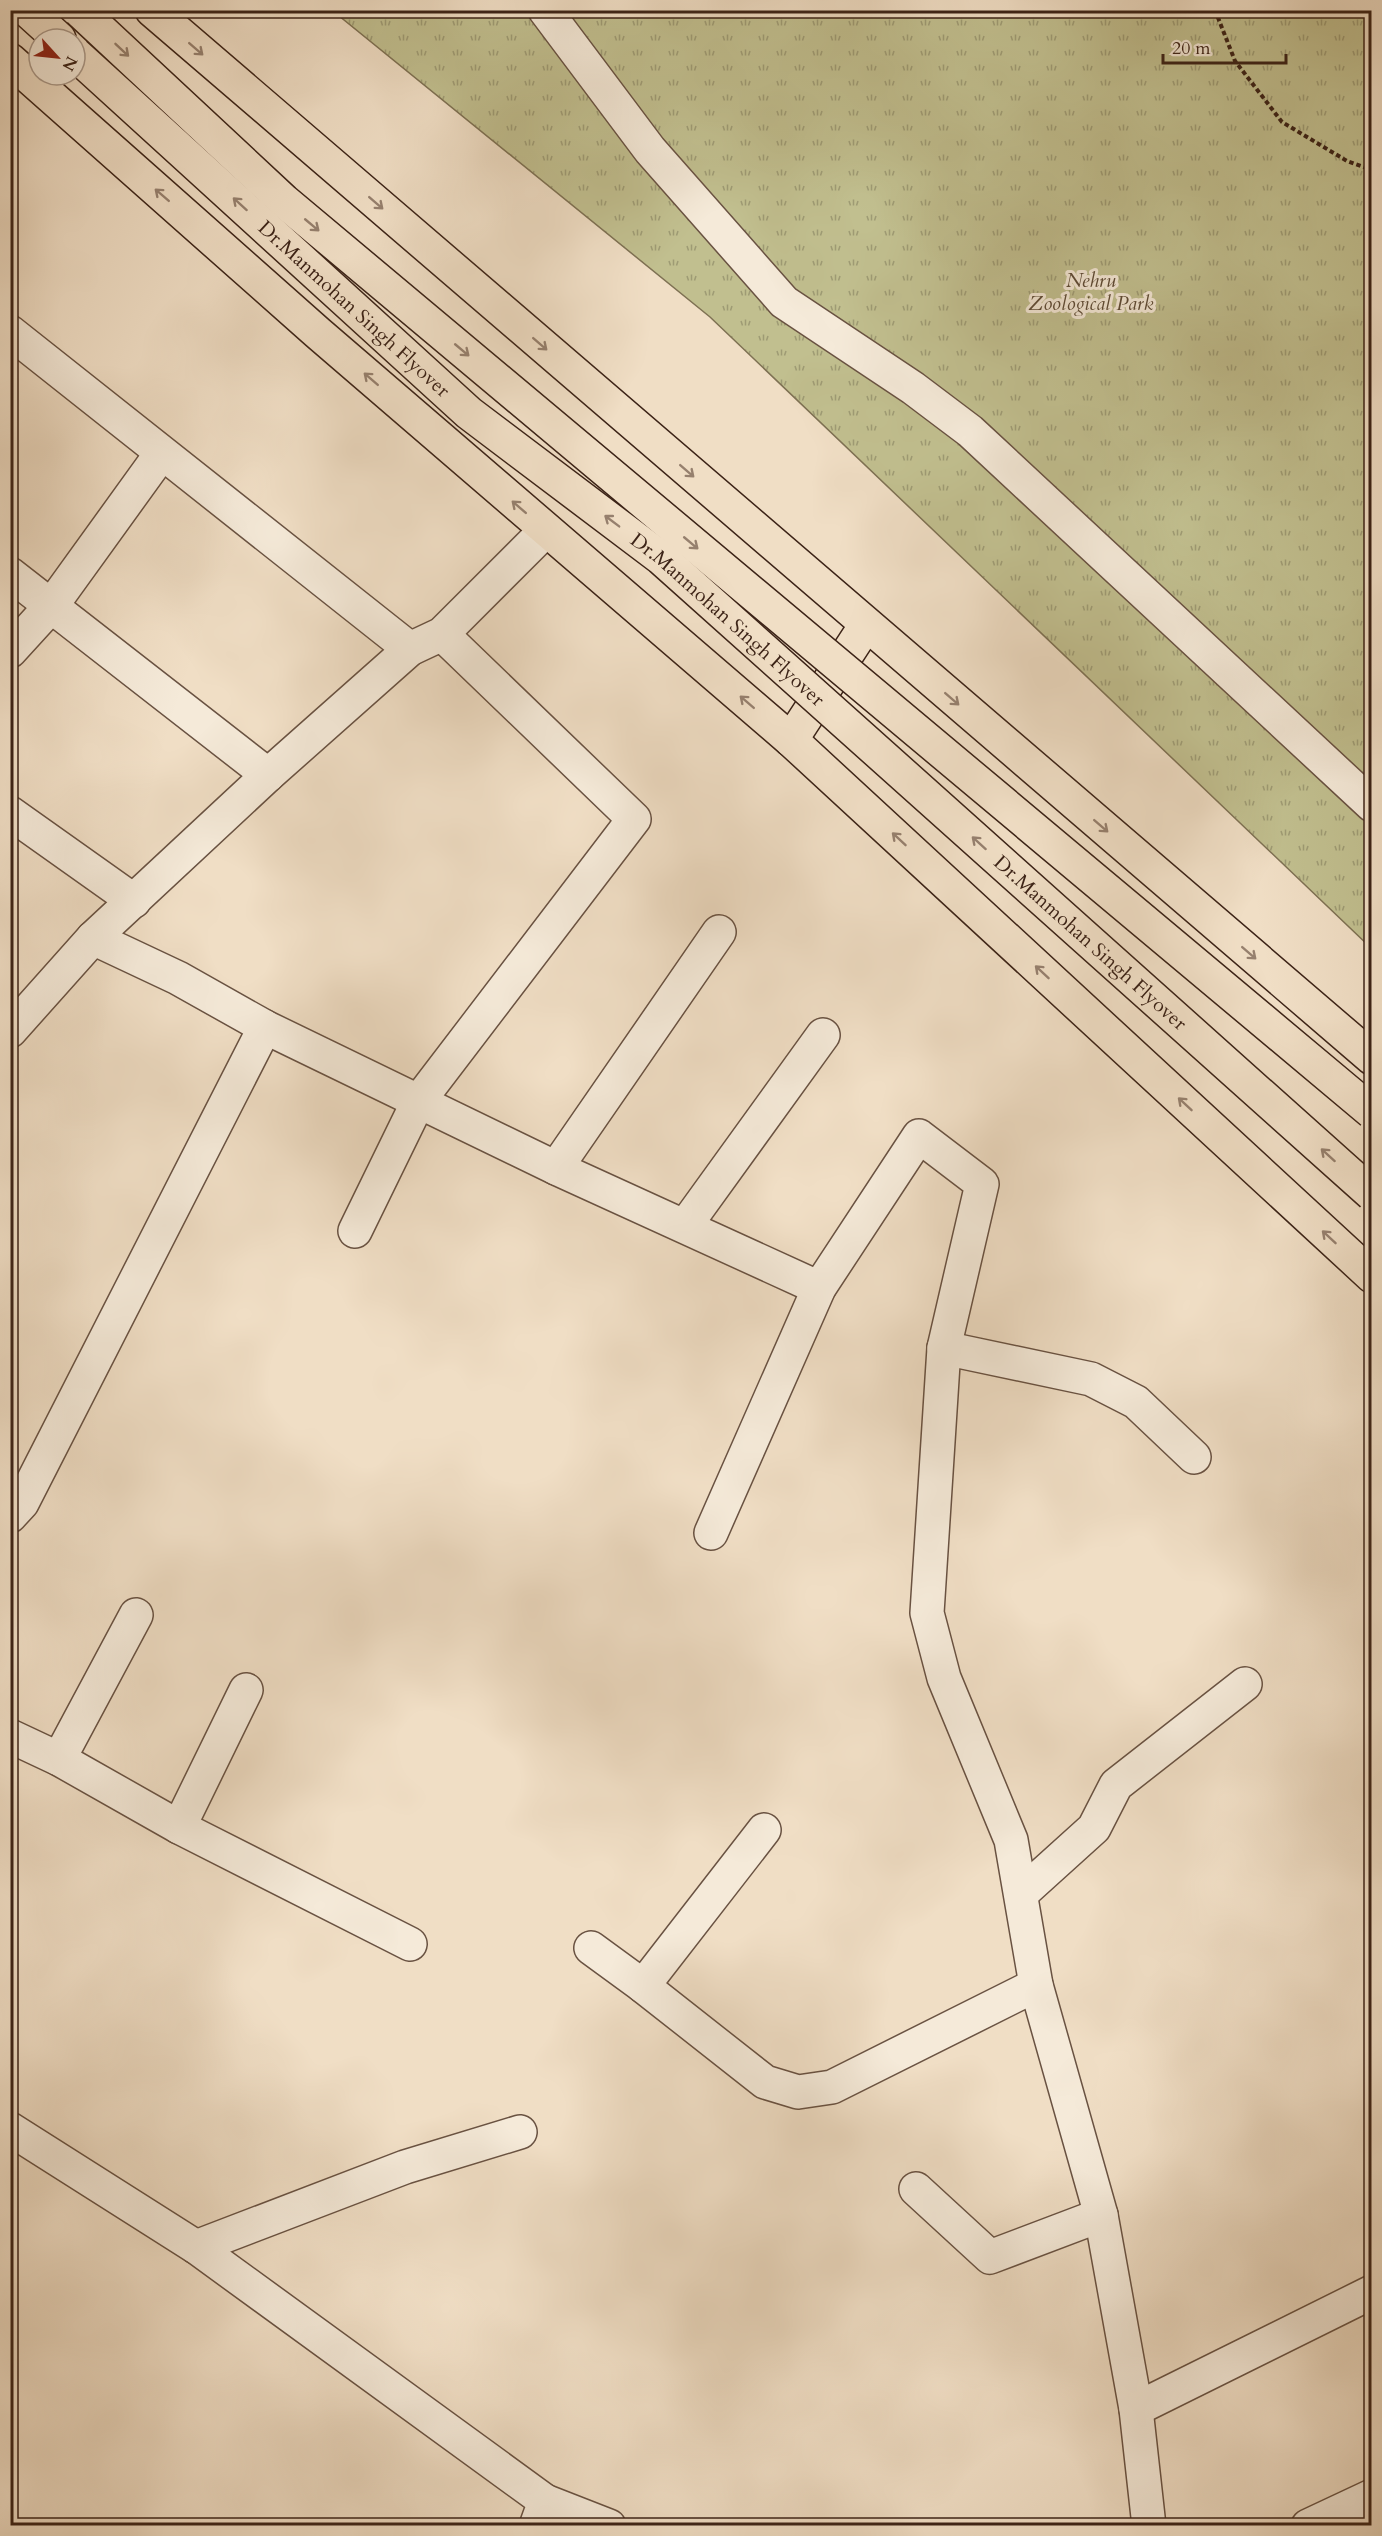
<svg xmlns="http://www.w3.org/2000/svg" width="1382" height="2536" viewBox="0 0 1382 2536" font-family="Cardo,serif">
	<style>
		.grass { fill: url(#grass-tufts); stroke: #7e7153; stroke-width: 1.5 }
		.lines { fill: none; stroke-linecap: round; stroke-linejoin: round }
		.minor-casing { stroke: #695242; stroke-width: 36 }
		.major-casing { stroke: #3c2317; stroke-width: 36 }
		.highway-casing { stroke: #3c2317; stroke-width: 36 }
		.path { stroke: #3c2317; stroke-width: 4; stroke-dasharray: 4.5 3; stroke-linecap: butt }
		.minor { stroke: #f5ead9; stroke-width: 33 }
		.major { stroke: #f0dec5; stroke-width: 33 }
		.highway { stroke: #f0dec5; stroke-width: 33 }
		.highway-bridge-casing { stroke: #3c2317; stroke-width: 36; stroke-linecap: butt }
		.highway-bridge { stroke: #f0dec5; stroke-width: 33 }
		.oneway { stroke: #96806e }
		.labels { text-anchor: middle; stroke-width: 6; stroke-linejoin: round; paint-order: stroke }
		.park-label { font-size: 20px; font-style: italic; fill: #5d4a35; stroke: #f5ead9 }
		.street-label { font-size: 20px; fill: #3c2317; stroke: #f5ead9 }
	</style>
	<defs>
		<pattern id="grass-tufts" width="24" height="20" patternUnits="userSpaceOnUse" patternTransform="scale(1.5)"><rect width="24" height="20" fill="#c1bf8f"/><path d="M3 7l-1-3M5 7V3M7 7l1-3M15 17l-1-3M17 17v-4M19 17l1-3" fill="none" stroke="#9e9b74"/></pattern>
	</defs>
	<rect width="100%" height="100%" fill="#f0dec5"/>
	<filter id="stains"><feTurbulence type="fractalNoise" baseFrequency=".00333" numOctaves="4"/><feColorMatrix values="0 0 0 0 .2 0 0 0 0 .09 0 0 0 0 .02 0 0 0 .5 -.17"/></filter>
	<radialGradient id="worn" r=".72"><stop offset=".6" stop-color="#630" stop-opacity="0"/><stop offset="1" stop-color="#630" stop-opacity=".3"/></radialGradient>
	<path class="grass" d="M 333,11 L 1371,11 L 1371,948 L 710,317 Z"/>
	<g class="lines">
		<defs>
			<g id="minor">
				<path d="M 545,10 L 650,150 L 784,302 L 913,388 L 970,431 L 1372,805"/>
				<path d="M 10,332 L 410,649"/>
				<path d="M 10,574 L 268,775"/>
				<path d="M 10,651 L 52,605 L 161,454"/>
				<path d="M 10,813 L 134,901"/>
				<path d="M 93,938 L 178,978 L 265,1027 L 556,1168 L 819,1288"/>
				<path d="M 10,1031 L 93,938 L 268,775 L 410,649 L 442,634 L 546,530"/>
				<path d="M 556,1168 L 719,932"/>
				<path d="M 685,1226 L 823,1035"/>
				<path d="M 355,1231 L 418,1102 L 634,819 L 442,634"/>
				<path d="M 944,1348 L 1091,1379 L 1136,1402 L 1194,1457"/>
				<path d="M 10,1516 L 22,1503 L 265,1027"/>
				<path d="M 711,1533 L 819,1288 L 919,1136 L 982,1184 L 944,1348 L 927,1613 L 944,1678 L 1011,1840 L 1036,1985 L 1101,2215 L 1136,2409 L 1149,2526"/>
				<path d="M 10,1736 L 59,1759 L 179,1827 L 410,1944"/>
				<path d="M 59,1759 L 136,1615"/>
				<path d="M 179,1827 L 246,1690"/>
				<path d="M 1021,1894 L 1094,1828 L 1116,1785 L 1245,1684"/>
				<path d="M 591,1948 L 643,1986 L 765,2082 L 798,2092 L 832,2087 L 1036,1985"/>
				<path d="M 643,1986 L 764,1830"/>
				<path d="M 10,2129 L 196,2247 L 545,2501 L 536,2526"/>
				<path d="M 916,2189 L 990,2257 L 1101,2215"/>
				<path d="M 196,2247 L 405,2167 L 520,2132"/>
				<path d="M 1136,2409 L 1372,2292"/>
				<path d="M 545,2501 L 609,2526"/>
				<path d="M 1308,2526 L 1372,2496"/>
			</g>
			<g id="major">
				<path d="M 152,10 L 1372,1058"/>
				<path d="M 10,60 L 318,333 L 791,740 L 1372,1276"/>
				<path d="M 791,740 L 866,625"/>
			</g>
			<path id="highway" d="M 27,10 L 59,39"/>
		</defs>
		<use href="#minor" class="minor-casing"/>
		<use href="#major" class="major-casing"/>
		<use href="#highway" class="highway-casing"/>
		<path class="path" d="M 1215,10 L 1235,61 L 1282,122 L 1347,161 L 1372,170"/>
		<use href="#minor" class="minor"/>
		<use href="#major" class="major"/>
		<use href="#highway" class="highway"/>
		<defs>
			<g id="highway-bridge">
				<path d="M 79,10 L 284,201 L 1372,1112"/>
				<path id="s1" d="M 75,54 L 469,413 L 661,558 L 1372,1194"/>
			</g>
		</defs>
		<use href="#highway-bridge" class="highway-bridge-casing"/>
		<use href="#highway-bridge" class="highway-bridge"/>
	</g>
	<defs><path id="oneway-shaft" d="M-6 0H5M1.5-3L5.5 0L1.5 3" fill="none" stroke-width="1.6" stroke-linecap="round" stroke-linejoin="round" transform="scale(1.5)"/></defs>
	<g class="oneway">
		<use href="#oneway-shaft" transform="translate(196 49) rotate(41)"/>
		<use href="#oneway-shaft" transform="translate(122 50) rotate(43)"/>
		<use href="#oneway-shaft" transform="translate(162 195) rotate(-139)"/>
		<use href="#oneway-shaft" transform="translate(376 203) rotate(41)"/>
		<use href="#oneway-shaft" transform="translate(240 204) rotate(-138)"/>
		<use href="#oneway-shaft" transform="translate(312 225) rotate(40)"/>
		<use href="#oneway-shaft" transform="translate(540 344) rotate(41)"/>
		<use href="#oneway-shaft" transform="translate(462 350) rotate(40)"/>
		<use href="#oneway-shaft" transform="translate(371 379) rotate(-139)"/>
		<use href="#oneway-shaft" transform="translate(687 471) rotate(41)"/>
		<use href="#oneway-shaft" transform="translate(519 507) rotate(-139)"/>
		<use href="#oneway-shaft" transform="translate(612 521) rotate(-143)"/>
		<use href="#oneway-shaft" transform="translate(691 543) rotate(40)"/>
		<use href="#oneway-shaft" transform="translate(952 699) rotate(41)"/>
		<use href="#oneway-shaft" transform="translate(747 702) rotate(-139)"/>
		<use href="#oneway-shaft" transform="translate(1101 826) rotate(41)"/>
		<use href="#oneway-shaft" transform="translate(899 839) rotate(-137)"/>
		<use href="#oneway-shaft" transform="translate(979 843) rotate(-138)"/>
		<use href="#oneway-shaft" transform="translate(1249 953) rotate(41)"/>
		<use href="#oneway-shaft" transform="translate(1042 972) rotate(-137)"/>
		<use href="#oneway-shaft" transform="translate(1185 1104) rotate(-137)"/>
		<use href="#oneway-shaft" transform="translate(1328 1155) rotate(-138)"/>
		<use href="#oneway-shaft" transform="translate(1329 1237) rotate(-137)"/>
	</g>
	<g class="labels">
		<g class="park-label">
			<text x="1091" y="287">Nehru<tspan x="1091" dy="23">Zoological Park</tspan></text>
		</g>
		<g class="street-label">
			<text dy="7" stroke="none"><textPath href="#s1" startOffset="378">Dr.Manmohan Singh Flyover</textPath></text>
			<text dy="7" stroke="none"><textPath href="#s1" startOffset="864">Dr.Manmohan Singh Flyover</textPath></text>
			<text dy="7" stroke="none"><textPath href="#s1" startOffset="1350">Dr.Manmohan Singh Flyover</textPath></text>
		</g>
	</g>
	<rect width="1382" height="2536" fill="none" stroke="#f0dec5" stroke-width="36"/>
	<rect x="12" y="12" width="1358" height="2512" fill="none" stroke="#3c2317" stroke-width="3"/>
	<rect x="18" y="18" width="1346" height="2500" fill="none" stroke="#3c2317" stroke-width="1.5"/>
	<g transform="translate(57 57) rotate(117)"><circle r="28" fill="#f5ead9" stroke="#ab9a8b" stroke-width="1.5"/>
	<path d="M0-4.5L10 22L0 15L-10 22Z" fill="#8f2418"/>
	<text y="-9" font-size="16" font-weight="bold" text-anchor="middle" fill="#3c2317">N</text>
	</g>
	<path d="M1163 54v9h123v-9" fill="none" stroke="#3c2317" stroke-width="3"/>
	<text x="1172" y="54" font-size="18" fill="#3c2317" stroke="#f5ead9" stroke-width="4.5" paint-order="stroke">20 m</text>
	<rect width="100%" height="100%" filter="url(#stains)"/>
	<rect width="100%" height="100%" fill="url(#worn)"/>
</svg>
